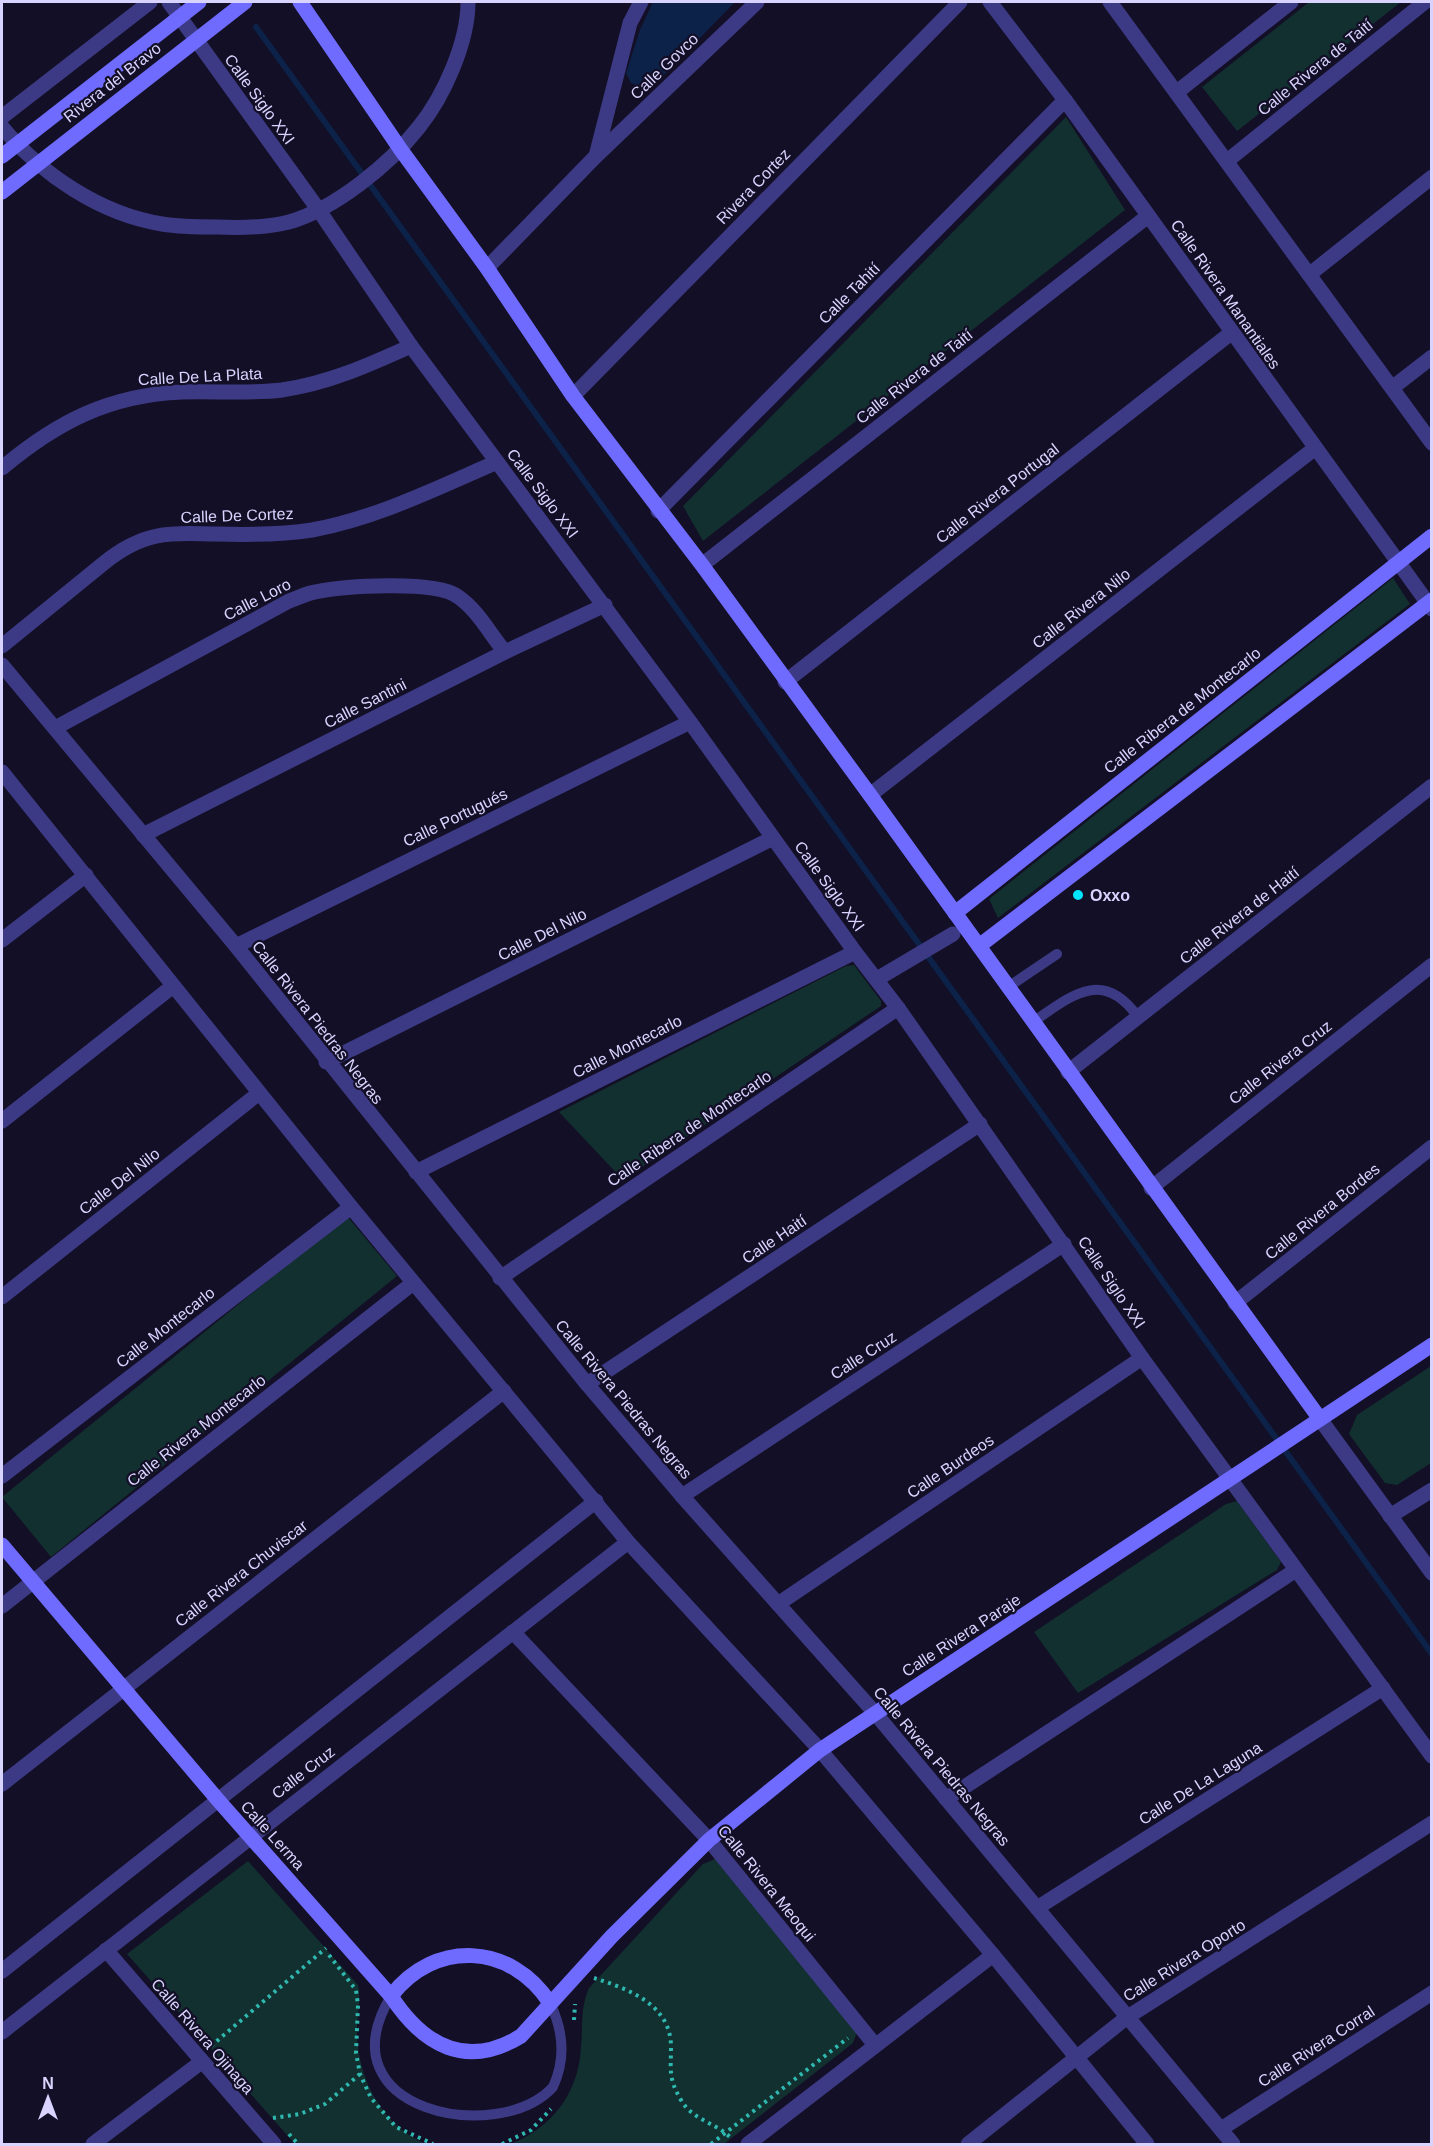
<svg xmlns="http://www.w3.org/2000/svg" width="1433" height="2146" viewBox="0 0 1433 2146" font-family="Arial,sans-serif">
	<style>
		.green { fill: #12302f }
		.water { fill: #0c2248 }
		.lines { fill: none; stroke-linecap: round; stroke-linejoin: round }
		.stream { stroke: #0c2248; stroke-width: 6 }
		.path { stroke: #2fb8b0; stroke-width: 4; stroke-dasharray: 3 4.5; stroke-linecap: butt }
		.lane { stroke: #3d3a85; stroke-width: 10 }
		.street { stroke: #3d3a85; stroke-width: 15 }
		.secondary { stroke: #6f6bff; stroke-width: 15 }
		.poi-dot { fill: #00e5ff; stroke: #130f26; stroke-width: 2 }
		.labels { text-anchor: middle; stroke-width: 4.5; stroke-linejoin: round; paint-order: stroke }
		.street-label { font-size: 16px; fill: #d9d4ff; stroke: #130f26 }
		.poi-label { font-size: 16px; font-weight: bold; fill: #d9d4ff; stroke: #130f26; text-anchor: start }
	</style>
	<rect width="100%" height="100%" fill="#130f26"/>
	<g class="green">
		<path d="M 1309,2 L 1401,2 L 1237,131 L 1202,87 Z"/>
		<path d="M 1066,117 L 1125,210 L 703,541 L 683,506 Z"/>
		<path d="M 1393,578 L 1410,604 L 998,918 L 989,899 Z"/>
		<path d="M 854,965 L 881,1001 L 881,1006 L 623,1180 L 559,1112 L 846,966 Z"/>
		<path d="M 347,1216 L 397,1276 L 51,1557 L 2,1497 Z"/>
		<path d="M 1431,1366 L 1431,1463 L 1397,1485 L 1385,1483 L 1349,1434 L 1357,1415 Z"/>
		<path d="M 1237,1501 L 1281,1562 L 1277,1570 L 1078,1693 L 1034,1632 L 1226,1504 Z"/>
		<path d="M 715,1859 L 857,2032 L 853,2043 L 724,2144 L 511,2144 C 552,2127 578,2094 581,2048 C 583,2026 580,2008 589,1988 L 703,1864 Z"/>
		<path d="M 248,1861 L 358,1985 C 361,2000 358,2012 357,2027 C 356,2075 380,2125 426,2144 L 295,2144 L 127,1954 Z"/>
	</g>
	<path class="water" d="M 653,2 L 735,2 L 653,86 L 642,88 L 631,83 L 626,73 L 640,30 Z"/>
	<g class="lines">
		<path class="stream" d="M 256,27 L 1432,1654"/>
		<g class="path">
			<path d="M 329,1955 L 356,1990 L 358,2005 L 356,2053 L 360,2074 L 371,2098 L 396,2127 L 433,2144"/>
			<path d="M 594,1978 C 628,1989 671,2004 671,2047 C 671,2070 668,2078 681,2100 C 692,2120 717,2123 732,2139"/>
			<path d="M 574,2020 L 575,2004"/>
			<path d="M 211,2046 L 326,1948"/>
			<path d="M 273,2118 L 300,2114 L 325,2104 L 360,2074"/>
			<path d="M 289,2134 L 298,2144"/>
			<path d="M 502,2144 L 531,2130 L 551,2109"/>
			<path d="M 711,2144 L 848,2038"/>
		</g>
		<g class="lane">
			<path d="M 1008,987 L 1057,954"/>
			<path d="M 1033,1022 C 1072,995 1103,968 1138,1017"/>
			<path d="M 391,1996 C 321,2112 499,2146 553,2087 C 566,2059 563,2030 550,2003"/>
		</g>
		<g class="street">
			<path d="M 169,2 L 318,209 L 411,346 L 690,722 L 855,952 L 898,1008 L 1142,1358 L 1432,1756"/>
			<path d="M 990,2 L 1065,100 L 1432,609"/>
			<path d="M 1110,2 L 1432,443"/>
			<path d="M 1177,92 L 1291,2"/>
			<path d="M 2,117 L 150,2"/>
			<path d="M 2,127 C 41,174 100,214 162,224 C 180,227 199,227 217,227 C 240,228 266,228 289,222 C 335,209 390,164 419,127 C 444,96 468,42 468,2"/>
			<path d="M 596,156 L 630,23 L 641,2"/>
			<path d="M 1227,161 L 1425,2"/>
			<path d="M 487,268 L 596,156 L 757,2"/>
			<path d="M 1310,274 L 1432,177"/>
			<path d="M 1392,388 L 1432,357"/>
			<path d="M 573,396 L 960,2"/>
			<path d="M 2,468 C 57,422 109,395 182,392 C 216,391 249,394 282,390 C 329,383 369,365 411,346"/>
			<path d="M 658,511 L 1065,100"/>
			<path d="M 702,565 L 1148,216"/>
			<path d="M 2,646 L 104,563 C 120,550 137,540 157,536 C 176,532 197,534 216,534 C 249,535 280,535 312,530 C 377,518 437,488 497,462"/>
			<path d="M 2,665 L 236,946 L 587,1384 L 682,1496 L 875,1713 L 1233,2144"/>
			<path d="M 785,682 L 1231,333"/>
			<path d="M 55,728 L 289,601 C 298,598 307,593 315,592 C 344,586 434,580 457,596 C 477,609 490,634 505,652"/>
			<path d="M 2,772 L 351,1207 L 628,1542 L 820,1750 L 993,1955 L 1147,2144"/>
			<path d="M 870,795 L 1314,449"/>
			<path d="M 143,835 L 505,652 L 605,605"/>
			<path d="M 2,940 L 86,875"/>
			<path d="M 236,946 L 690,722"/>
			<path d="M 877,979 L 953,934"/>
			<path d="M 326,1062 L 773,838"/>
			<path d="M 1068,1072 L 1432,786"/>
			<path d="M 2,1121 L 173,986"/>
			<path d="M 416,1172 L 855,952"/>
			<path d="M 1151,1188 L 1432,965"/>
			<path d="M 500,1278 L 898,1008"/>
			<path d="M 2,1297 L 259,1093"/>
			<path d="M 1235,1303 L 1432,1147"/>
			<path d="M 587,1384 L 980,1124"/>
			<path d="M 1320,1419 L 1432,1573"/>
			<path d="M 2,1476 L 351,1207"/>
			<path d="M 682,1496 L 1064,1244"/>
			<path d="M 1390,1516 L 1432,1490"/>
			<path d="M 778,1604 L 1142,1358"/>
			<path d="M 2,1606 L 413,1283"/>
			<path d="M 513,1632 L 709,1840 L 875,2045"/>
			<path d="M 2,1784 L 504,1391"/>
			<path d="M 946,1799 L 1296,1570"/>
			<path d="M 1037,1908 L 1383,1688"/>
			<path d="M 106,1950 L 274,2144"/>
			<path d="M 2,1971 L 596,1501"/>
			<path d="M 2,2032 L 628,1542"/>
			<path d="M 1221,2129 L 1432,1993"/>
			<path d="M 93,2144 L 200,2063"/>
			<path d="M 748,2144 L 993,1955"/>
			<path d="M 968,2144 L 1126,2018 L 1432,1823"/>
		</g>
		<g class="secondary">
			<path d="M 300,2 L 401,150 L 487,268 L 573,396 L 702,565 L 870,795 L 1320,1419"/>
			<path d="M 2,156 L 199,2"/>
			<path d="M 2,192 L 245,2"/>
			<path d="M 955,913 L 1432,536"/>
			<path d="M 979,946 L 1432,600"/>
			<path d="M 2,1545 L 218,1800 L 391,1996 C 423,2045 466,2070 521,2036 L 612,1936 L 709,1840 L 820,1750 L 1432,1345"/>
			<path d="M 391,1996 C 435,1939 511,1943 550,2003"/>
		</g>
	</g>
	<circle class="poi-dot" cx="1078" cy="895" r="6"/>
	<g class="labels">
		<g class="street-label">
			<text transform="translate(664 66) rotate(-44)" y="6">Calle Govco</text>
			<text transform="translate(1315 67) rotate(-39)" y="6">Calle Rivera de Taití</text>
			<text transform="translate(112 82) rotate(-38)" y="6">Rivera del Bravo</text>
			<text transform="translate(260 99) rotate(54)" y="6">Calle Siglo XXI</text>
			<text transform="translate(753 186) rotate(-46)" y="6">Rivera Cortez</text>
			<text transform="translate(849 293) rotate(-45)" y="6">Calle Tahití</text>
			<text transform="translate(1226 294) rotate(55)" y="6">Calle Rivera Manantiales</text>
			<text transform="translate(200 376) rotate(-3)" y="6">Calle De La Plata</text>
			<text transform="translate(914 376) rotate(-38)" y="6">Calle Rivera de Taití</text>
			<text transform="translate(543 493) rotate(53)" y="6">Calle Siglo XXI</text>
			<text transform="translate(997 493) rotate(-38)" y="6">Calle Rivera Portugal</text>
			<text transform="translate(237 515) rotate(-2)" y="6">Calle De Cortez</text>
			<text transform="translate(257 599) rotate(-27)" y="6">Calle Loro</text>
			<text transform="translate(1081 608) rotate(-38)" y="6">Calle Rivera Nilo</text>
			<text transform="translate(365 703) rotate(-27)" y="6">Calle Santini</text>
			<text transform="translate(1182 710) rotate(-38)" y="6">Calle Ribera de Montecarlo</text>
			<text transform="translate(455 817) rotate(-26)" y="6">Calle Portugués</text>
			<text transform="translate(830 886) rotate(54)" y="6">Calle Siglo XXI</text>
			<text transform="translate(1239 915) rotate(-38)" y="6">Calle Rivera de Haití</text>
			<text transform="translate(542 934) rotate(-27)" y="6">Calle Del Nilo</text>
			<text transform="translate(318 1022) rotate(52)" y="6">Calle Rivera Piedras Negras</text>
			<text transform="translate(627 1046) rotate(-27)" y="6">Calle Montecarlo</text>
			<text transform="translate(1280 1062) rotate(-38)" y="6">Calle Rivera Cruz</text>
			<text transform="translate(689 1128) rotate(-34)" y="6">Calle Ribera de Montecarlo</text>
			<text transform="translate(119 1181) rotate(-38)" y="6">Calle Del Nilo</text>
			<text transform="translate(1322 1211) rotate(-39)" y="6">Calle Rivera Bordes</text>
			<text transform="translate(774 1239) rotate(-34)" y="6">Calle Haití</text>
			<text transform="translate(1112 1282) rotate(56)" y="6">Calle Siglo XXI</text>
			<text transform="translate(165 1327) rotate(-38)" y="6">Calle Montecarlo</text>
			<text transform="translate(863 1355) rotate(-33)" y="6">Calle Cruz</text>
			<text transform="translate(624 1399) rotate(50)" y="6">Calle Rivera Piedras Negras</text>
			<text transform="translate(196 1430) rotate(-38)" y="6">Calle Rivera Montecarlo</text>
			<text transform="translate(950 1466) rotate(-34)" y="6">Calle Burdeos</text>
			<text transform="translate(241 1573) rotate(-38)" y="6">Calle Rivera Chuviscar</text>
			<text transform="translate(961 1635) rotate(-33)" y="6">Calle Rivera Paraje</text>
			<text transform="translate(942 1766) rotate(50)" y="6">Calle Rivera Piedras Negras</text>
			<text transform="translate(303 1772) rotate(-38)" y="6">Calle Cruz</text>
			<text transform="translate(1200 1783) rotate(-32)" y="6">Calle De La Laguna</text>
			<text transform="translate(273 1835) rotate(48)" y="6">Calle Lerma</text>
			<text transform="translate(767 1883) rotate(51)" y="6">Calle Rivera Meoqui</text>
			<text transform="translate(1184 1960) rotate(-32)" y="6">Calle Rivera Oporto</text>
			<text transform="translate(203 2036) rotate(49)" y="6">Calle Rivera Ojinaga</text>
			<text transform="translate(1316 2046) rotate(-33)" y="6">Calle Rivera Corral</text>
		</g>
		<g class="poi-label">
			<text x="1090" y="901">Oxxo</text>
		</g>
	</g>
	<rect width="1433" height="2146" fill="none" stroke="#d9d4ff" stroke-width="6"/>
	<g transform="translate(48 2098)" stroke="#130f26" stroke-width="4.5" paint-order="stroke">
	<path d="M0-4.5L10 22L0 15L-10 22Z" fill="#d9d4ff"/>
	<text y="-9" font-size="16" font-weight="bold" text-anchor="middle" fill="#d9d4ff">N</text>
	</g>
</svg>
